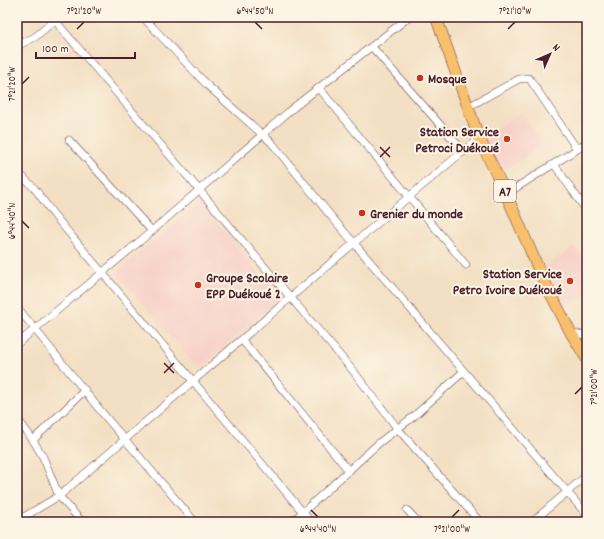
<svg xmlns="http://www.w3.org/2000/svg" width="604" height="539" viewBox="0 0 604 539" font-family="Dekko,sans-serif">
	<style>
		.built { fill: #f7d1c7 }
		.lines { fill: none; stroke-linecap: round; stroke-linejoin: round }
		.minor-casing { stroke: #633c42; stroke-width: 8 }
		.primary-casing { stroke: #633c42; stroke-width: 12 }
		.minor { stroke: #fff; stroke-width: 7 }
		.primary { stroke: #f8bf6c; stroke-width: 11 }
		.ticks { fill: none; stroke: #4a1f2b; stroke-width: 1.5 }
		.poi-dot { fill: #c8321e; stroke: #fcf5e5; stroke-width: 1.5 }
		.labels { text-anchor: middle; stroke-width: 4; stroke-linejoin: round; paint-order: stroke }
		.shield { fill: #fcf5e5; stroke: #7f5f63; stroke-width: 1 }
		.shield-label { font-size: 13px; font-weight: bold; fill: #4a1f2b }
		.poi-label { font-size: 14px; font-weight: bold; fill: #4a1f2b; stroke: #fcf5e5; text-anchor: start }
		.neatline { fill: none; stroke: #4a1f2b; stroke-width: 1.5 }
		.ticks-label { font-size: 10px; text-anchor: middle; fill: #4a1f2b }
	</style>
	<rect width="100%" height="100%" fill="#fcf5e5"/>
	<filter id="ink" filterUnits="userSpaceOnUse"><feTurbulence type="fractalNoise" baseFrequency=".025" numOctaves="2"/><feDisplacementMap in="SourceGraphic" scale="8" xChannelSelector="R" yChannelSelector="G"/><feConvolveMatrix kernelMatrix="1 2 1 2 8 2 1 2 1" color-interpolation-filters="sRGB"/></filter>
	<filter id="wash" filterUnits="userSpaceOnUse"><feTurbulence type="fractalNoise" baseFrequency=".012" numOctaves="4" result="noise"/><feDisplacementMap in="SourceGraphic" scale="16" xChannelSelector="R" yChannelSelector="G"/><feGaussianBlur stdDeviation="0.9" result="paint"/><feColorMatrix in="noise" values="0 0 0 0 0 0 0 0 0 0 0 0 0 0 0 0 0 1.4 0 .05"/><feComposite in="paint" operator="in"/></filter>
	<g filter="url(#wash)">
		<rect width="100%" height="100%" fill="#f3dfc3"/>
		<g class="built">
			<path d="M 521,112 L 542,144 L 498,174 L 484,137 Z"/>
			<path d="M 200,202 L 280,298 L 203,365 L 194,364 L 116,273 Z"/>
			<path d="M 574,246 L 587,262 L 587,295 L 564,307 L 543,270 Z"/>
		</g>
	</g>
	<g filter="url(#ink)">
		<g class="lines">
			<defs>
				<g id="minor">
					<path d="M 52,17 L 354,372 L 398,429 L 480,522"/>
					<path d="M 143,17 L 208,86 L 272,143 L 330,215 L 587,515"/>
					<path d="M 438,23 L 448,17"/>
					<path d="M 17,46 L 35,37 L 55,20"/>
					<path d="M 372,47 L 464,152"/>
					<path d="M 319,88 L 466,265"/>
					<path d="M 468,107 L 519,79 L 529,78 L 577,149"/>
					<path d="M 69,140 L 152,231"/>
					<path d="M 554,164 L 586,210"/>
					<path d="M 17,171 L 35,189 L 54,215 L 311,522"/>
					<path d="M 506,194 L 587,143"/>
					<path d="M 17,307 L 104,415 L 195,522"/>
					<path d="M 571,333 L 587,335"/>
					<path d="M 242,340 L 349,471"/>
					<path d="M 17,344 L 152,231 L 293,108 L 409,17"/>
					<path d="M 17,418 L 33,440 L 43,457 L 59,496 L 82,522"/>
					<path d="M 33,440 L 85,390"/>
					<path d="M 407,510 L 418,522"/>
					<path d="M 17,521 L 59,496 L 354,243 L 479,138"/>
					<path d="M 292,522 L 380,442 L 413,417 L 463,372"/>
					<path d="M 532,522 L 587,475"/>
				</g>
				<path id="primary" d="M 436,17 L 479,138 L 506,194 L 542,277 L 571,333 L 587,359"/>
			</defs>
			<use href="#minor" class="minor-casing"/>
			<use href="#primary" class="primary-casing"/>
			<use href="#minor" class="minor"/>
			<use href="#primary" class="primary"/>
		</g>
	</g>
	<path class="ticks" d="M 255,22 L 262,29M 77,29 L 84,22M 508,29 L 515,22M 22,84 L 29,77M 380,147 L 390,157M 380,157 L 390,147M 22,221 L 29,228M 164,363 L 174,373M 164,373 L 174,363M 575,394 L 582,387M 311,510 L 318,517M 452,517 L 459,510"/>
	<g class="poi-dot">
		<circle cx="420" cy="78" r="4"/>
		<circle cx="507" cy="139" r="4"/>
		<circle cx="362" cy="213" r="4"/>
		<circle cx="570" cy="281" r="4"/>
		<circle cx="198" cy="285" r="4"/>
	</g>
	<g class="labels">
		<rect class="shield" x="494" y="180" width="22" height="22" rx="3"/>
		<g class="shield-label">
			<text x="505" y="196">A7</text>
		</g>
		<g class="poi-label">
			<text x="428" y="83">Mosque</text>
			<text x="499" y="136" text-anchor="end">Station Service<tspan x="499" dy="16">Petroci Duékoué</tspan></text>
			<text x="370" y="218">Grenier du monde</text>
			<text x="562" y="278" text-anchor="end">Station Service<tspan x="562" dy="16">Petro Ivoire Duékoué</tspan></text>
			<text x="206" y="282">Groupe Scolaire<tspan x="206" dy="16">EPP Duékoué 2</tspan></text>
		</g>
	</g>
	<rect width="604" height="539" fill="none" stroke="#fcf5e5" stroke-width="44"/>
	<g transform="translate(550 54) rotate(45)" stroke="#fcf5e5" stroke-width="3" paint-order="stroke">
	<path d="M0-3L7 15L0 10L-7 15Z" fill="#4a1f2b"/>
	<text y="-6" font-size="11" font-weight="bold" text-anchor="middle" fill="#4a1f2b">N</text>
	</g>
	<path d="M36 52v6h99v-6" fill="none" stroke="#4a1f2b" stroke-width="2"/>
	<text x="42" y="52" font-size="12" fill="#4a1f2b" stroke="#fcf5e5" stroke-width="3" paint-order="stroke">100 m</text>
	<rect x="22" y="22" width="560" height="495" class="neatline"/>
	<g class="ticks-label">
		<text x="84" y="14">7°21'20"W</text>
		<text x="255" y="14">6°44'50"N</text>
		<text x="515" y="14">7°21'10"W</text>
		<text transform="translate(11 84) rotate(-90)" y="4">7°21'20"W</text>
		<text transform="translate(11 221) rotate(-90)" y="4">6°44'40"N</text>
		<text transform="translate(593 387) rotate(-90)" y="4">7°21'00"W</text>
		<text x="318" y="532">6°44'40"N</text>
		<text x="452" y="532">7°21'00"W</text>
	</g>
</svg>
